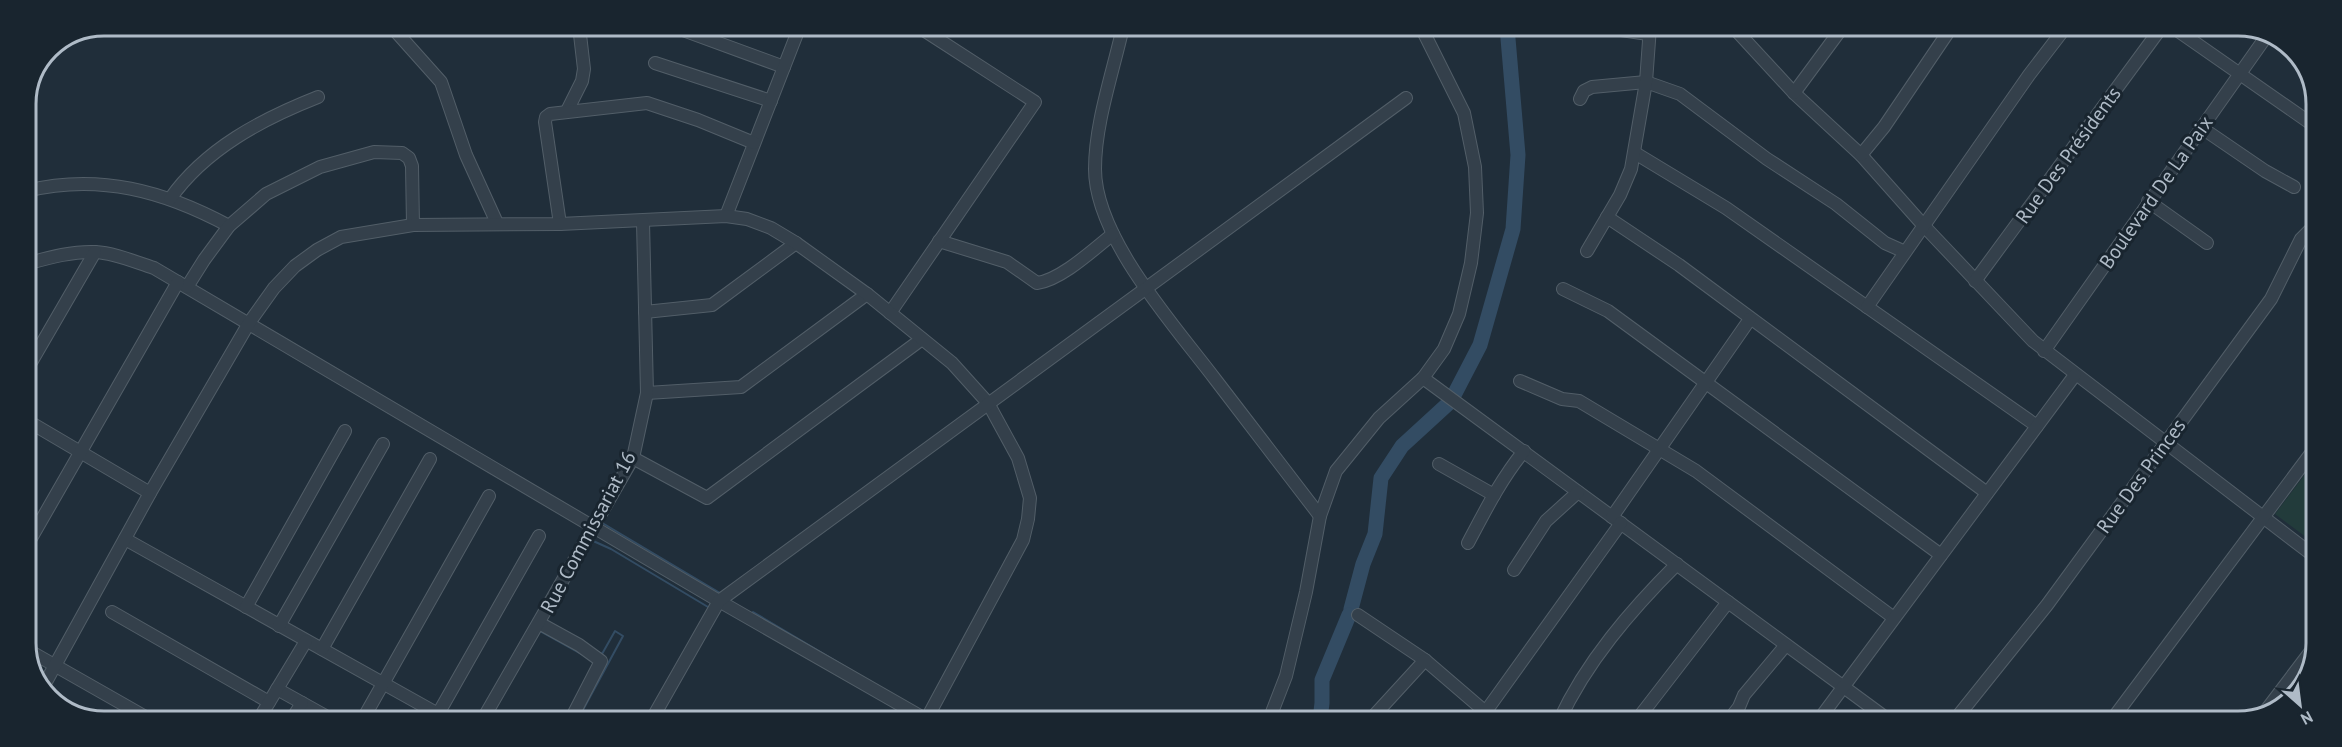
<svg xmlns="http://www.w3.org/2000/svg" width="2342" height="747" viewBox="0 0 2342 747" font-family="'PT Sans',sans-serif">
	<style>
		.green { fill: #223b3b }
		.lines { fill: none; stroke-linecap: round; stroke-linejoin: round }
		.stream { stroke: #334c63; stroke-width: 2 }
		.river { stroke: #334c63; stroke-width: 15 }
		.minor-casing { stroke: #525e68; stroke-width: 14 }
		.minor { stroke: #34404b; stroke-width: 12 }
		.labels { text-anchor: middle; stroke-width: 6; stroke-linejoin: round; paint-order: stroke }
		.street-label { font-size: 20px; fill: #afbbc7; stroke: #19252f }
		.rim { fill: none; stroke: #afbbc7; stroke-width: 3 }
	</style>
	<rect width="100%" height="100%" fill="#202e3a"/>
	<path class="green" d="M 2315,461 L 2314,543 L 2275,514 Z"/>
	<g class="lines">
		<g class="stream">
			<path d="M 48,48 L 82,34"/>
			<path d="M 604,524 L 720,593"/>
			<path d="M 591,540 L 611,549 L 708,607"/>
			<path d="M 753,612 L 856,673"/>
			<path d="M 538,630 L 583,655"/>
			<path d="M 578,719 L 623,636 L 615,631 L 602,654 L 598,652"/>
		</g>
		<g class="river">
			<path d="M 1453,397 L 1480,345 L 1513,229 L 1518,155 L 1507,27"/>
			<path d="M 1351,609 L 1363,564 L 1375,534 L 1381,478 L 1402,446 L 1450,402"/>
			<path d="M 1320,720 L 1322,703 L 1322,680 L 1349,615"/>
		</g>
		<defs>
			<g id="minor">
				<path d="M 391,26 L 441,82 L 466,155 L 497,223"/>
				<path d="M 672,26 L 784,67"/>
				<path d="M 1123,27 C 1113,72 1095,123 1095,169 C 1095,238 1175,326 1215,379 C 1250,425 1285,470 1320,516"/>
				<path d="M 1601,27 L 1648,34"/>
				<path d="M 1734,28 L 1794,93 L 1861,155 L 1924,226 L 2033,341 L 2314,556"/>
				<path d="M 2174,28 L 2316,127"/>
				<path d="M 655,63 L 771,101"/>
				<path d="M 1794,93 L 1842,28"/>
				<path d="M 1580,99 L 1584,91 L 1592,87 L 1646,82 L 1680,94 L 1767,159 L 1836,204 L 1885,243 L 1905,252"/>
				<path d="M 567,111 L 582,81 L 584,69 L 579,26"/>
				<path d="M 2202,128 L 2265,171 L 2294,187"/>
				<path d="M 1635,153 L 1726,208 L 2037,426"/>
				<path d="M 1861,155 L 1884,127 L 1951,28"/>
				<path d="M 26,191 C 99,173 164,191 229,226"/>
				<path d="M 170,199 C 205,149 262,119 318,97"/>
				<path d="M 2148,201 L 2207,243"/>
				<path d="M 726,216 L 800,26"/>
				<path d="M 1607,217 L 1679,265 L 1987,493"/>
				<path d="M 560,224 L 545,122 L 546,117 L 550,114 L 647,103 L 698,120 L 754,143"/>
				<path d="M 939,241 L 1007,262 L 1037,283 C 1061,280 1094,249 1113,234"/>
				<path d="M 1587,251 L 1620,195 L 1631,169 L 1646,82 L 1650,27"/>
				<path d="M 26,264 C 48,258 72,251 95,252 C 115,253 135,262 154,268 L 719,601 L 927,720"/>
				<path d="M 1975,281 L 2161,28"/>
				<path d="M 187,287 L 204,260 L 229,226 L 266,194 L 320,167 L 374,152 L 402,153 L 409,158 L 412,166 L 413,225"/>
				<path d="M 1563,289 L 1608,311 L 1941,555"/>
				<path d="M 1867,307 L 2029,75 L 2065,28"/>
				<path d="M 645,312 L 712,305 L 796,243"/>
				<path d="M 890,313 L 1035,102 L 919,27"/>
				<path d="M 2044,351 L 2268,34"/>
				<path d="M 26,371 L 95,252"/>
				<path d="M 1423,378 L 1890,721"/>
				<path d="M 1520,381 L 1562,399 L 1579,401 L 1696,471 L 1894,618"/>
				<path d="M 647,393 L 741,387 L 867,294"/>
				<path d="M 26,420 L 150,493"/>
				<path d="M 633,458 L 707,498 L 922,339"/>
				<path d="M 1439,464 L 1494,495"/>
				<path d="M 1612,517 L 1750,319"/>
				<path d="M 125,539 L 447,719"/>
				<path d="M 1468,543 C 1485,511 1501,479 1524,451"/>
				<path d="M 26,547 L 178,282"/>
				<path d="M 1514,570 L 1546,521 L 1578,492"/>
				<path d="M 246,607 L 345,431"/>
				<path d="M 112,612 L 269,702"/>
				<path d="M 1358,615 L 1425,660 L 1496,721"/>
				<path d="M 539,623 L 579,645 L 601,661 L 571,719"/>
				<path d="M 279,626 L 383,444"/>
				<path d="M 26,649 L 149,719"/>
				<path d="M 322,649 L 430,459"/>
				<path d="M 42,689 L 150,493 L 249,323 L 274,288 L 295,266 L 317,250 L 341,237 L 413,225 L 560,224 L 726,216 L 747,219 L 771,228 L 796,243 L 867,294 L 952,363 L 988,403 L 1018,458 L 1030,498 L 1028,519 L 1023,540 L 926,720"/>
				<path d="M 277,689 L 331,719"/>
				<path d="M 2264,713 L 2314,647"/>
				<path d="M 438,714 L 539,536"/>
				<path d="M 259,719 L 306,641"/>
				<path d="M 292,719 L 302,703"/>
				<path d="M 363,719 L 489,496"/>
				<path d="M 483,719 L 633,458 L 647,393 L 643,222"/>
				<path d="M 652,719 L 719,601 L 1406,98"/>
				<path d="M 1269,720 L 1286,676 L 1306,592 L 1320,516 L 1336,471 L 1379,418 L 1423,378 L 1444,349 L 1459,314 L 1471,263 L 1477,213 L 1475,167 L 1464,113 L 1421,27"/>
				<path d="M 1370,720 L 1425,660"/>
				<path d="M 1479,721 L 1621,523"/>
				<path d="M 1559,721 C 1586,662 1631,610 1677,564"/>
				<path d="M 1636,721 L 1728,602"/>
				<path d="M 1728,721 L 1739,707 L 1744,695 L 1786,645"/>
				<path d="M 1818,721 L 2075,375"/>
				<path d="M 1954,721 L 2047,605 L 2271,299 L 2301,239 L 2316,224"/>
				<path d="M 2111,721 L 2315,448"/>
			</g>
		</defs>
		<use href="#minor" class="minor-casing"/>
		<use href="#minor" class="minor"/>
	</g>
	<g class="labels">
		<g class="street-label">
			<text transform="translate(2068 155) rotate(-54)" y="7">Rue Des Présidents</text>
			<text transform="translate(2156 192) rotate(-55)" y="7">Boulevard De La Paix</text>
			<text transform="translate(2141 476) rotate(-54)" y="7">Rue Des Princes</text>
			<text transform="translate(588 532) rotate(-62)" y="7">Rue Commissariat 16</text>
		</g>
	</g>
	<path d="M0 0H2342V747H0ZM104 36H2238A68 68 0 0 1 2306 104V643A68 68 0 0 1 2238 711H104A68 68 0 0 1 36 643V104A68 68 0 0 1 104 36Z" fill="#19252f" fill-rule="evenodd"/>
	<path class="rim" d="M104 36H2238A68 68 0 0 1 2306 104V643A68 68 0 0 1 2238 711H104A68 68 0 0 1 36 643V104A68 68 0 0 1 104 36Z"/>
	<g transform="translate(2300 705) rotate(152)" stroke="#19252f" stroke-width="4.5" paint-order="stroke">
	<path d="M0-4.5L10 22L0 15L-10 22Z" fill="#afbbc7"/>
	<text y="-9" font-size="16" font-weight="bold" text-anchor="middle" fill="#afbbc7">N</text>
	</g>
</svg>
